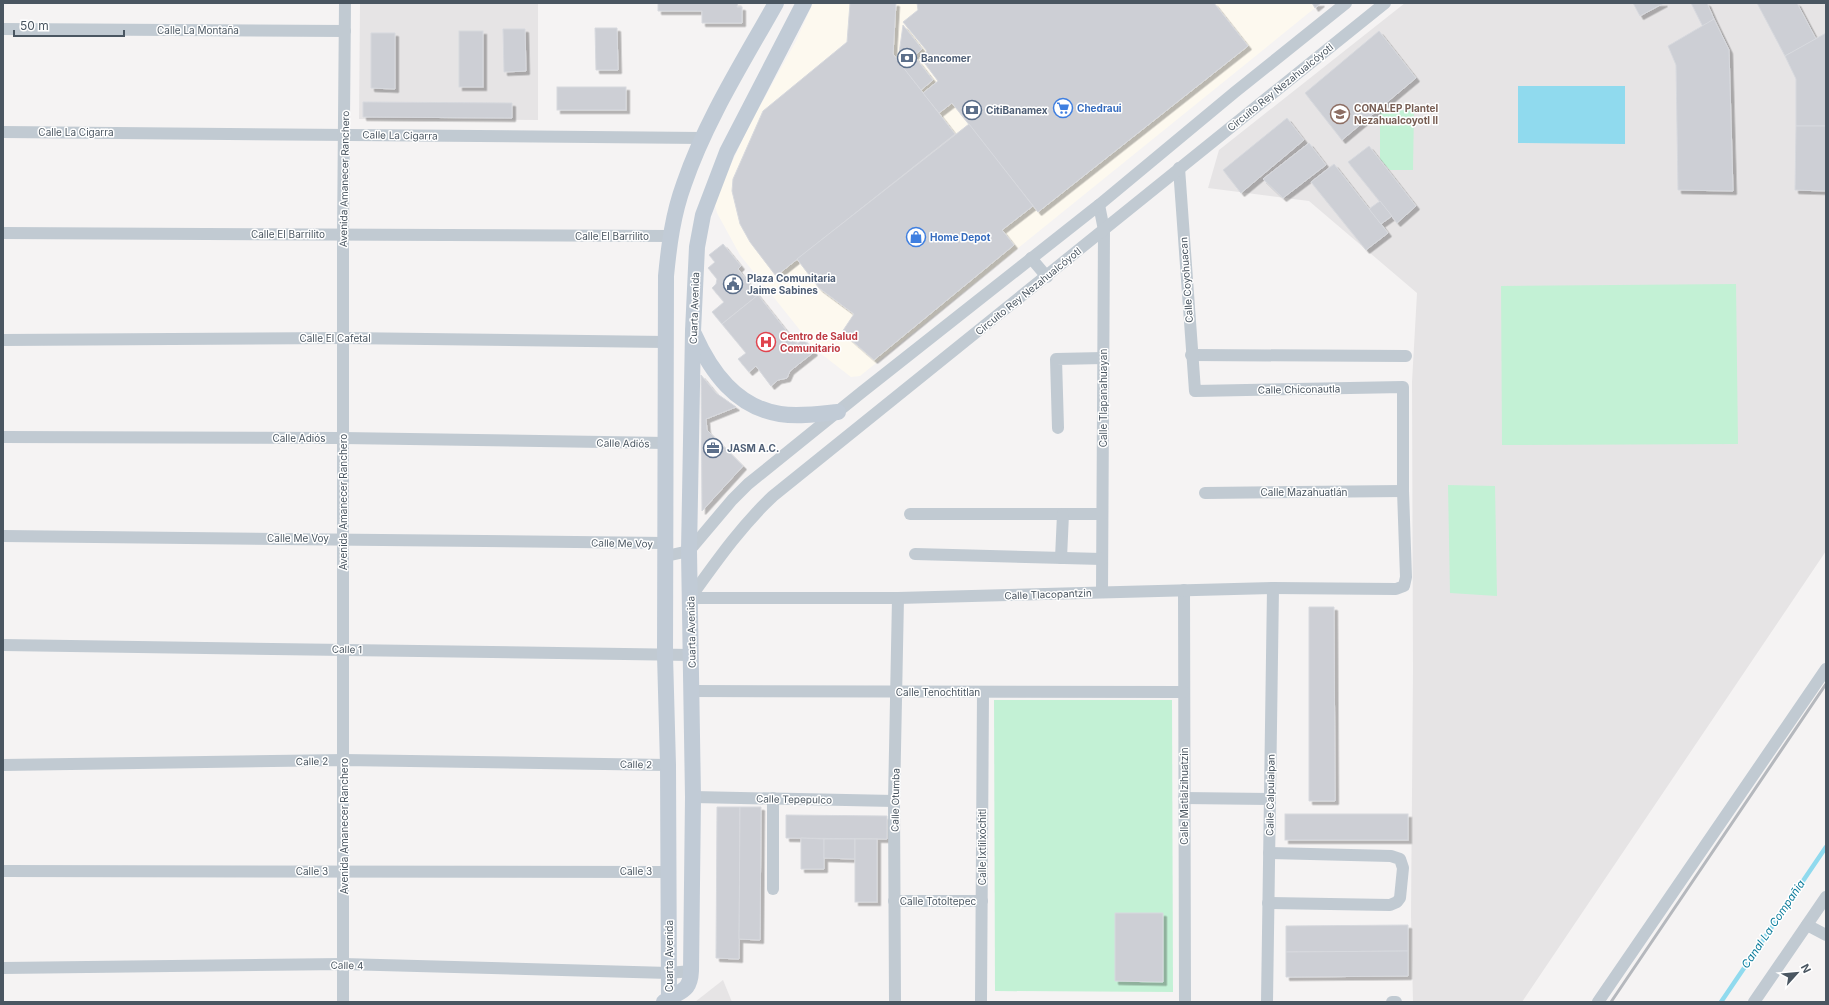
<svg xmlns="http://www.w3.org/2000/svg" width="1829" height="1005" viewBox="0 0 1829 1005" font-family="Inter,sans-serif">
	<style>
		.commercial { fill: #fdf9ef }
		.education { fill: #e6e4e5 }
		.green { fill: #c3f1d5 }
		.water { fill: #90daee }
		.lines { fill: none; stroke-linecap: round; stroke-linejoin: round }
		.stream { stroke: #90daee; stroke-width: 4.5 }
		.building { fill: #cdcfd5; stroke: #d7d9de; filter: url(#shadow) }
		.minor { stroke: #c1cad2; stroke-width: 12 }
		.secondary { stroke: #c1cbd6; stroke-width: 16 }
		.rail { stroke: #b5b8bd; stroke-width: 3 }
		.labels { text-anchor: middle; stroke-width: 3; stroke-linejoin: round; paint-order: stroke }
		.street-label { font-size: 10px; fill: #4a5661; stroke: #fff }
		.service-label { font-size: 10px; font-weight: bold; fill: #4e5e75; stroke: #fff; text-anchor: start }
		.shop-label { font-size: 10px; font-weight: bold; fill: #366cbe; stroke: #fff; text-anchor: start }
		.education-label { font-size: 10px; font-weight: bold; fill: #785e54; stroke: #fff; text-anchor: start }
		.health-label { font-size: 10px; font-weight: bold; fill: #be3a42; stroke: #fff; text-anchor: start }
		.water-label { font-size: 11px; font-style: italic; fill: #0c7c9b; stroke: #fff }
	</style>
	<defs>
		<filter id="shadow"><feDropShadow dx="3.5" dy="3.5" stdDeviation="0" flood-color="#0004"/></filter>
	</defs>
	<rect width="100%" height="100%" fill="#f5f3f3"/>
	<path class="commercial" d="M 813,3 L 1321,3 L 860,376 L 851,377 L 815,349 L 740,255 L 717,213 L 714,201 L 749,126 L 796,41 Z"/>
	<g class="education">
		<path d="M 360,3 L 538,3 L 538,120 L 359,119 Z"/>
		<path d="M 1405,3 L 1826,3 L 1826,551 L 1522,1002 L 1413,1002 L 1411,916 L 1413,671 L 1412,382 L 1417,293 L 1309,201 L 1208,188 L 1219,150 Z"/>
		<path d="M 723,980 L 732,1002 L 695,1002 Z"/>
	</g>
	<g class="green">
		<path d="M 1414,110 L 1413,170 L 1390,170 L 1380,159 L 1380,111 Z"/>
		<path d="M 1736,284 L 1738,444 L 1502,445 L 1501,286 Z"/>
		<path d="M 1448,485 L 1495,486 L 1497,596 L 1450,593 Z"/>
		<path d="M 994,700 L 1172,700 L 1173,992 L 995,991 Z"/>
	</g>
	<path class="water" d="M 1518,86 L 1625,86 L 1625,144 L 1518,143 Z"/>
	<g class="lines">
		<path class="stream" d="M 1721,1002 L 1826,847"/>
	</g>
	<g class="building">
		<path d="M 658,3 L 738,3 L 737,7 L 742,7 L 742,23 L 702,23 L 702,11 L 658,11 Z"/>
		<path d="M 850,3 L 896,3 L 893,54 L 955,134 L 776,276 L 750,242 L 740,224 L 732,191 L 733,179 L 763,111 L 847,42 Z"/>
		<path d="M 917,3 L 1214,3 L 1248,46 L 1038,212 L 952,103 L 939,113 L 923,93 L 938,81 L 920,57 L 927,51 L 903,22 L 918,10 Z"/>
		<path d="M 1312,3 L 1321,3 L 1315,8 Z"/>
		<path d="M 1633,3 L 1664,3 L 1640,16 Z"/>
		<path d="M 1691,3 L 1707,3 L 1714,19 L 1703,27 Z"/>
		<path d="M 1757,3 L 1797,3 L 1816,39 L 1785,56 Z"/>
		<path d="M 1714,19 L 1729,50 L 1733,191 L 1678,190 L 1676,65 L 1668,46 Z"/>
		<path d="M 903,25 L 922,49 L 914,56 L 933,80 L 921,90 L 898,61 Z"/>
		<path d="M 595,28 L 617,28 L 618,70 L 596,70 Z"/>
		<path d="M 503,29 L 525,29 L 526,71 L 504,72 Z"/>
		<rect x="459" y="31" width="24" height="56"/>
		<path d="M 1379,31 L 1416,78 L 1342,140 L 1305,93 Z"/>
		<path d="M 371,33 L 395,33 L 395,89 L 371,88 Z"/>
		<path d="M 1826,33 L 1826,126 L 1796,126 L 1796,79 L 1785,56 Z"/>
		<rect x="557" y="87" width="69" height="23"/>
		<path d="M 363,102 L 512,103 L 512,118 L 363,117 Z"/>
		<path d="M 1287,118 L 1304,140 L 1241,193 L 1223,170 Z"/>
		<path d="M 969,124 L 1033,206 L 1002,230 L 1014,245 L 874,360 L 842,332 L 854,314 L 819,288 L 797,259 Z"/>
		<path d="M 1796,126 L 1826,126 L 1826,191 L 1795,190 Z"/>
		<path d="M 1309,143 L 1326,165 L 1283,198 L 1263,179 Z"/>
		<path d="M 1369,146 L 1416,206 L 1397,223 L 1348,162 Z"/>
		<path d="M 1334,164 L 1388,233 L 1366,250 L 1311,182 Z"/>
		<path d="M 1380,201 L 1392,216 L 1381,224 L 1369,209 Z"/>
		<path d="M 723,244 L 741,266 L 738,269 L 758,295 L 722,324 L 712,312 L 724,302 L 712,288 L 716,284 L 717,279 L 708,268 L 715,262 L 709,255 Z"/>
		<path d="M 758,295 L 797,344 L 803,339 L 814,352 L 790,371 L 787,378 L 778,380 L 771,386 L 756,366 L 749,372 L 738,359 L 746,353 L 722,324 Z"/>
		<path d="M 701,375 L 716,393 L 736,407 L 706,419 L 707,430 L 743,466 L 702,511 Z"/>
		<path d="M 1309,607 L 1334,607 L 1335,801 L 1309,801 Z"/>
		<path d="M 717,807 L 740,807 L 739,959 L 716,958 Z"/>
		<path d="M 740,807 L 761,807 L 760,940 L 739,939 Z"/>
		<rect x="1285" y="814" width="123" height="26"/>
		<path d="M 786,815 L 887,816 L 887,839 L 786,838 Z"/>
		<path d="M 801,838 L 824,839 L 824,869 L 801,869 Z"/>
		<path d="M 824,839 L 855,839 L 855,859 L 824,858 Z"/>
		<rect x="855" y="839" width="22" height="63"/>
		<path d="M 1115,913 L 1163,913 L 1163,982 L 1115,981 Z"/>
		<path d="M 1408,925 L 1408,951 L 1286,952 L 1286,926 Z"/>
		<path d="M 1408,951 L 1408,976 L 1286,977 L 1286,952 Z"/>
	</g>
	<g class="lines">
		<g class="minor">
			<path d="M 3,29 L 345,31"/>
			<path d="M 3,132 L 702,138"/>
			<path d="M 1099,205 L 1104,230 L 1102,592"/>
			<path d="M 3,233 L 670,236"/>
			<path d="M 1031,258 L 1047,277"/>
			<path d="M 3,340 L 343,338 L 666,342"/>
			<path d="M 1191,355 L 1406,356"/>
			<path d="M 1058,428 L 1056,359 L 1103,358"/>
			<path d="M 3,437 L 343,438 L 667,443"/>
			<path d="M 1205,493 L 1403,491"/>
			<path d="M 910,514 L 1102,514"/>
			<path d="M 3,536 L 666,543"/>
			<path d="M 915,554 L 1102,559"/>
			<path d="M 666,556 L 689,551 L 732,500 L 748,484 L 862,392 L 1099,205 L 1235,92 L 1346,3"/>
			<path d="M 1061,558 L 1063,514"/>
			<path d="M 1184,590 L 1185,1002"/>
			<path d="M 690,598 L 898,598 L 1273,588 L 1396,589 L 1404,586 L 1406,577 L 1403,491 L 1403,387 L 1195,391 L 1179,168"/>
			<path d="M 690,598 C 716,562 741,526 773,496 L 1385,3"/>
			<path d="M 3,645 L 691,655"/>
			<path d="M 691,691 L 1184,692"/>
			<path d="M 3,765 L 344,760 L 668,765"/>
			<path d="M 693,797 L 894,801"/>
			<path d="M 773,798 L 773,889"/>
			<path d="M 1184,798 L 1269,799"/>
			<path d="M 3,871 L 669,872"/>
			<path d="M 894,901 L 982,901"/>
			<path d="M 1268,903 L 1390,905 L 1397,902 L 1400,898 L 1403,868 L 1400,859 L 1391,856 L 1269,853"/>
			<path d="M 1807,925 L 1826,935"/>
			<path d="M 3,968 L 343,964 L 669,973 L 691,971"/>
			<path d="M 343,1002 L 343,235 L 345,3"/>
			<path d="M 895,1002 L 894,801 L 898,598"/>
			<path d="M 981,1002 L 983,692"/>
			<path d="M 1267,1002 L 1273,588"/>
			<path d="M 1392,1002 L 1396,1002"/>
			<path d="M 1598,1002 L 1826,669"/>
			<path d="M 1754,1002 L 1826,897"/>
		</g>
		<g class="secondary">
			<path d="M 694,334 C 711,372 736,407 780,414 C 799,417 819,414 838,412"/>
			<path d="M 669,998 L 668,765 L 665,655 L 666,276 C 669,245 673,214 684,184 C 706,120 743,62 776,3"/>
			<path d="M 664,1002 C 680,990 690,993 691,971 L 693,797 L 689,551 L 693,331 L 697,247 L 703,215 L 727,152 L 804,3"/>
		</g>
		<path class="rail" d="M 1611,1002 L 1826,684"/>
	</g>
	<defs>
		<symbol id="bank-ring" viewBox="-11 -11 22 22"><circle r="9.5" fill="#fff" stroke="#5c6f8a" stroke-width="1.5"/><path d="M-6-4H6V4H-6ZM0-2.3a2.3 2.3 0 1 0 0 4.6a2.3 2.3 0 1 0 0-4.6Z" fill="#5c6f8a"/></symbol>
		<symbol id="supermarket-ring" viewBox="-11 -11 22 22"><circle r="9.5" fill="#fff" stroke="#3f7fe0" stroke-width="1.5"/><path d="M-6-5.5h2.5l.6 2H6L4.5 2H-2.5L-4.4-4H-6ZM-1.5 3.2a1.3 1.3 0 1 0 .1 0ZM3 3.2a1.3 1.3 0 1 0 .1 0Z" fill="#3f7fe0"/></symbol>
		<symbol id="university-ring" viewBox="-11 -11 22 22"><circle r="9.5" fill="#fff" stroke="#8d6e63" stroke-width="1.5"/><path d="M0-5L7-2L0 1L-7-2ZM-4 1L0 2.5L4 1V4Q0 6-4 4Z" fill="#8d6e63"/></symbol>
		<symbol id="shop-ring" viewBox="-11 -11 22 22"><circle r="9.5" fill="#fff" stroke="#3f7fe0" stroke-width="1.5"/><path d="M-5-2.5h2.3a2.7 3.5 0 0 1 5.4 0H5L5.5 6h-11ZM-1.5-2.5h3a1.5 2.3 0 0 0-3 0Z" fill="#3f7fe0"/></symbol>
		<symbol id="civic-ring" viewBox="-11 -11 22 22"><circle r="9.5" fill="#fff" stroke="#5c6f8a" stroke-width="1.5"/><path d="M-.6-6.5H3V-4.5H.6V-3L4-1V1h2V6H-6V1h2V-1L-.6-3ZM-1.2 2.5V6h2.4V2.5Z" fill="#5c6f8a"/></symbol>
		<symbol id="hospital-ring" viewBox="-11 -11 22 22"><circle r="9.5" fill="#fff" stroke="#e0444e" stroke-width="1.5"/><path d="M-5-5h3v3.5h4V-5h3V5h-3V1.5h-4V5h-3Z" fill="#e0444e"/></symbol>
		<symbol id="office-ring" viewBox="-11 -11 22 22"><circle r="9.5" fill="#fff" stroke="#5c6f8a" stroke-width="1.5"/><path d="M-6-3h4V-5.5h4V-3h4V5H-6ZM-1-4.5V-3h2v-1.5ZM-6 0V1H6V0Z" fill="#5c6f8a"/></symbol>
	</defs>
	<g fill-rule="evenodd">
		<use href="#bank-ring" x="896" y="47" width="22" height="22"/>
		<use href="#supermarket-ring" x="1052" y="97" width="22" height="22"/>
		<use href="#bank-ring" x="961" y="99" width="22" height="22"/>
		<use href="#university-ring" x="1329" y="103" width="22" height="22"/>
		<use href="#shop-ring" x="905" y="226" width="22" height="22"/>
		<use href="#civic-ring" x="722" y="273" width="22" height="22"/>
		<use href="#hospital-ring" x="755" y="331" width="22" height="22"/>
		<use href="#office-ring" x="702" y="437" width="22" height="22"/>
	</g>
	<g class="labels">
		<g class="street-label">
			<text x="198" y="34">Calle La Montaña</text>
			<text transform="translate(1280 87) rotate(-39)" y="4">Circuito Rey Nezahualcóyotl</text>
			<text x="76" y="136">Calle La Cigarra</text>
			<text transform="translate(400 135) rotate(1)" y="4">Calle La Cigarra</text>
			<text transform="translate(344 179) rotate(-89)" y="4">Avenida Amanecer Ranchero</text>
			<text x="288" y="238">Calle El Barrilito</text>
			<text x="612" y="240">Calle El Barrilito</text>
			<text transform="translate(1186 280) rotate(-94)" y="4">Calle Coyohuacan</text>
			<text transform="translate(1028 291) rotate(-39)" y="4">Circuito Rey Nezahualcóyotl</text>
			<text transform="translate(694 308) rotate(-88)" y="4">Cuarta Avenida</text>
			<text x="335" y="342">Calle El Cafetal</text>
			<text transform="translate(1299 389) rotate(-1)" y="4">Calle Chiconautla</text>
			<text transform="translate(1103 398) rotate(-90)" y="4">Calle Tlapanahuayan</text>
			<text x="299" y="442">Calle Adiós</text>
			<text transform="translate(623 443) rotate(1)" y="4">Calle Adiós</text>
			<text x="1304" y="496">Calle Mazahuatlán</text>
			<text transform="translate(343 502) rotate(-90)" y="4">Avenida Amanecer Ranchero</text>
			<text x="298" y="542">Calle Me Voy</text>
			<text transform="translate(622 543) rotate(1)" y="4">Calle Me Voy</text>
			<text transform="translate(1048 594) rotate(-2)" y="4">Calle Tlacopantzin</text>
			<text transform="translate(691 632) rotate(-91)" y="4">Cuarta Avenida</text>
			<text transform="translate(347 649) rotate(1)" y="4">Calle 1</text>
			<text x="938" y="696">Calle Tenochtitlan</text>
			<text transform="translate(312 761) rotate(-1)" y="4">Calle 2</text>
			<text transform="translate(636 764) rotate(1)" y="4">Calle 2</text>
			<text transform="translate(1270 795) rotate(-89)" y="4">Calle Calpulalpan</text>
			<text transform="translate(1184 796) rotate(-90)" y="4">Calle Matlalzihuatzin</text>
			<text transform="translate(794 799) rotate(1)" y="4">Calle Tepepulco</text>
			<text transform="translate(895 800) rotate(-89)" y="4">Calle Otumba</text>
			<text transform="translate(344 826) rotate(-90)" y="4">Avenida Amanecer Ranchero</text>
			<text transform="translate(982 847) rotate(-90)" y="4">Calle Ixtlilxóchitl</text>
			<text x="312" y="875">Calle 3</text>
			<text x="636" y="875">Calle 3</text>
			<text x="938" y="905">Calle Totoltepec</text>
			<text transform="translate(669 956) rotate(-90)" y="4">Cuarta Avenida</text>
			<text transform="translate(347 965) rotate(1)" y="4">Calle 4</text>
		</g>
		<g class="service-label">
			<text x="921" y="62">Bancomer</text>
			<text x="986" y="114">CitiBanamex</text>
			<text x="747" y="282">Plaza Comunitaria<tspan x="747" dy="12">Jaime Sabines</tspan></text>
			<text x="727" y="452">JASM A.C.</text>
		</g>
		<g class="shop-label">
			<text x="1077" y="112">Chedraui</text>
			<text x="930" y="241">Home Depot</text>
		</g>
		<g class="education-label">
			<text x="1354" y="112">CONALEP Plantel<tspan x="1354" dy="12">Nezahualcoyotl II</tspan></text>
		</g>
		<g class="health-label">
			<text x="780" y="340">Centro de Salud<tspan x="780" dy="12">Comunitario</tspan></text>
		</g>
		<g class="water-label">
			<text transform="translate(1773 924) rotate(-56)" y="4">Canal La Compañia</text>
		</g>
	</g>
	<rect width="1829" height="1005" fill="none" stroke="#4a5661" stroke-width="8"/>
	<g transform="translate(1797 973) rotate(63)" stroke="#ffffff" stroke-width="3" paint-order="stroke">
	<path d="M0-3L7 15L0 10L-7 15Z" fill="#4a5661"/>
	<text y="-6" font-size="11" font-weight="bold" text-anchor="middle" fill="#4a5661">N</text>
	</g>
	<path d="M14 30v6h110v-6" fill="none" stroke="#4a5661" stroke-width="2"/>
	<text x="20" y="30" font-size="12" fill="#4a5661" stroke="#ffffff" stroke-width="3" paint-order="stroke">50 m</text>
</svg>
